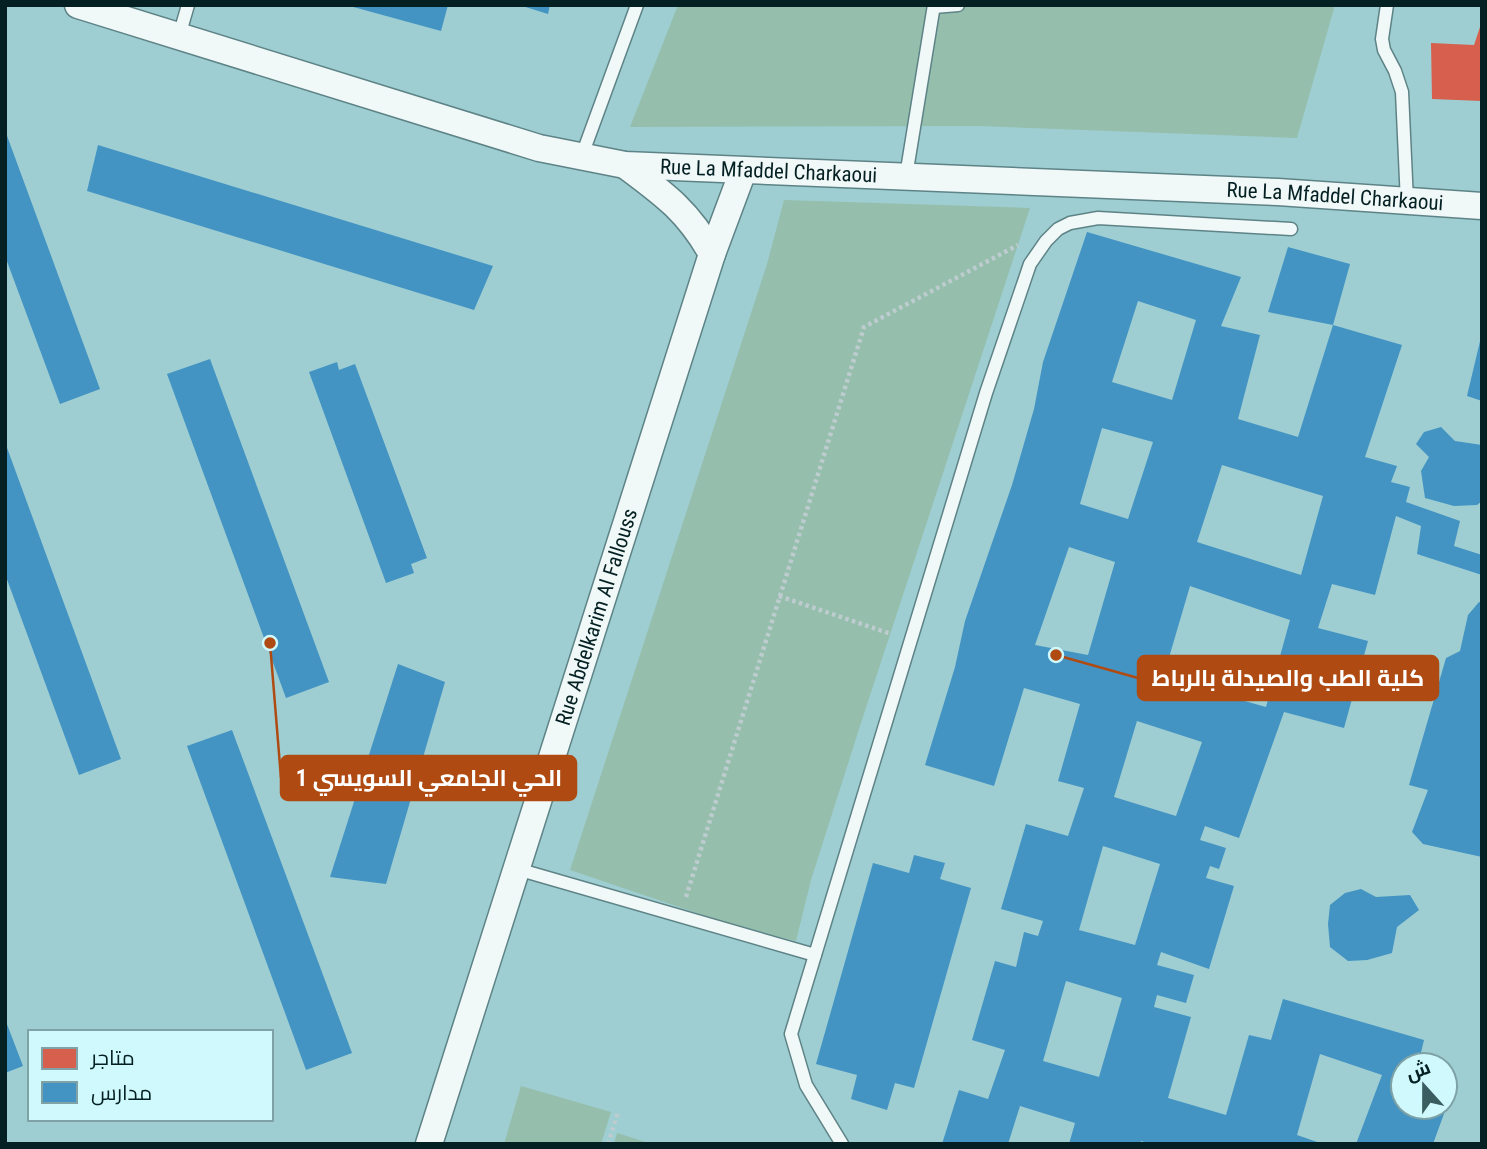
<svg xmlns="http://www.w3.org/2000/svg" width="1487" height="1149" viewBox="0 0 1487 1149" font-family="'Roboto Condensed',Cairo,sans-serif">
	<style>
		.green { fill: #95beac }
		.shops { fill: #d6604d }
		.schools { fill: #4393c3; fill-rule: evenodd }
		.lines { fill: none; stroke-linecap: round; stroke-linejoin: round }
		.lane-casing { stroke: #5e8386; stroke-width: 15 }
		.street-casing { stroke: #5e8386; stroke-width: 29 }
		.path { stroke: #bdccce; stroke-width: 4.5; stroke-dasharray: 3.5 3.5; stroke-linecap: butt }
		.lane { stroke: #f0f8f8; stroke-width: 12 }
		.street { stroke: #f0f8f8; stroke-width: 26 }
		.labels { text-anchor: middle; stroke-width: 7; stroke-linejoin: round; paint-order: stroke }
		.street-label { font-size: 21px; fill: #042022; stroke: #d0f9fd }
		.leader { fill: none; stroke: #af4b12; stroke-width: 2.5 }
		.callout-dot { fill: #af4b12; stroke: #d0f9fd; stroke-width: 2.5 }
		.callout { fill: #af4b12; stroke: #af4b12; stroke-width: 2.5 }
		.callout-label { font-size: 23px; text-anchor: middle; font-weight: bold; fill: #fff }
	</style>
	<rect width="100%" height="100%" fill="#9eced2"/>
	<g class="green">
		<path d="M 678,5 L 1335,5 L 1297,138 L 979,126 L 630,127 Z"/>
		<path d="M 784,200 L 1030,208 L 860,726 L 811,880 L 796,941 L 738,927 L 570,870 L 767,264 Z"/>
		<path d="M 521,1086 L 611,1112 L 601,1144 L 504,1144 Z"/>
		<path d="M 617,1133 L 652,1144 L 614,1144 Z"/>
	</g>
	<path class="shops" d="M 1482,21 L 1482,101 L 1432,99 L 1431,43 L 1474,45 Z"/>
	<g class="schools">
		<path d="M 346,5 L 448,5 L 441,31 Z"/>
		<path d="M 519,5 L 550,5 L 548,14 Z"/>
		<path d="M 6,133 L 100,389 L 60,404 L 5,256 Z"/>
		<path d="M 98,145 L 493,266 L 474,310 L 87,191 Z"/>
		<path d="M 1087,232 L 1241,277 L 1221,326 L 1260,335 L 1238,419 L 1298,437 L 1333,325 L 1402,345 L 1365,457 L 1397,466 L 1391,482 L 1410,487 L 1406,502 L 1460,521 L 1454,546 L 1482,555 L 1482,575 L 1417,554 L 1421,526 L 1396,516 L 1375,595 L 1332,584 L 1318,628 L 1368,641 L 1344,728 L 1284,712 L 1239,838 L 1205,826 L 1200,840 L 1226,848 L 1219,869 L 1210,866 L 1206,878 L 1234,886 L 1209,969 L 1161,952 L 1157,965 L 1194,975 L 1186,1003 L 1157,995 L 1154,1007 L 1191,1017 L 1168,1098 L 1226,1115 L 1249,1035 L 1271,1040 L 1283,999 L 1424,1040 L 1418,1065 L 1403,1065 L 1403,1107 L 1445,1107 L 1445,1099 L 1449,1100 L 1433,1144 L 1356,1144 L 1382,1075 L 1320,1054 L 1297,1135 L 1323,1144 L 1151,1144 L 1141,1141 L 1141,1144 L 1069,1144 L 1075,1123 L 1020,1106 L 1008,1144 L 942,1144 L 959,1090 L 988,1099 L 1005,1050 L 972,1040 L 995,961 L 1016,967 L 1024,932 L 1038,936 L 1043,921 L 1001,909 L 1026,824 L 1068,836 L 1084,788 L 1058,781 L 1080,704 L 1024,688 L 994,786 L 925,765 L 955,667 L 965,621 L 1012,485 L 1034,409 L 1043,362 ZM 1138,301 L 1196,320 L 1172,400 L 1112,382 ZM 1102,428 L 1153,442 L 1128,519 L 1080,504 ZM 1222,465 L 1323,496 L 1301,575 L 1197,542 ZM 1069,547 L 1115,562 L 1088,655 L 1035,645 ZM 1190,586 L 1290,620 L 1266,707 L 1163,678 ZM 1137,721 L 1202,742 L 1176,816 L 1114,797 ZM 1103,846 L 1160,864 L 1135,945 L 1079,930 ZM 1066,981 L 1122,998 L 1099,1077 L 1043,1061 Z"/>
		<path d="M 1288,247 L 1350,264 L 1333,325 L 1268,312 Z"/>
		<path d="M 1481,337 L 1482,337 L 1482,401 L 1467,396 Z"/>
		<path d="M 210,359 L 329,682 L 286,698 L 167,374 Z"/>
		<path d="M 337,362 L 339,370 L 355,364 L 427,558 L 411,564 L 414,573 L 386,583 L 309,372 Z"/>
		<path d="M 1441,427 L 1455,441 L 1482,445 L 1482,501 L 1477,505 L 1454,506 L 1425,498 L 1421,471 L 1429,457 L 1416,444 L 1424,432 Z"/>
		<path d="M 6,445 L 121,759 L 79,775 L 5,574 Z"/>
		<path d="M 1479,602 L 1482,603 L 1482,857 L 1423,844 L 1412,832 L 1428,790 L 1409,785 L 1446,658 L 1460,651 L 1468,615 Z"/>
		<path d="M 398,664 L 445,682 L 386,884 L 330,877 Z"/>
		<path d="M 232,730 L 352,1053 L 306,1070 L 187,746 Z"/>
		<path d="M 914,855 L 945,863 L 940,879 L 971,888 L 914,1088 L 895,1083 L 887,1110 L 851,1099 L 857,1075 L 816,1064 L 873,863 L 909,873 Z"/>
		<path d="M 1361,889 L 1376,897 L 1410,895 L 1419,910 L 1397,927 L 1392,953 L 1367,960 L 1348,961 L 1330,947 L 1328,924 L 1330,905 L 1345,893 Z"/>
		<path d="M 5,1019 L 23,1066 L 5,1073 Z"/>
	</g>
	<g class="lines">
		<defs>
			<g id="lane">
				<path d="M 1387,5 L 1382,39 L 1384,50 L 1395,71 L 1402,92 L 1407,202"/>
				<path d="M 934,7 L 958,5"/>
				<path d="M 179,36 L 188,5"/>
				<path d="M 581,158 L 637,5"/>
				<path d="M 906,176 L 934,5"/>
				<path d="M 517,869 L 815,955"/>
				<path d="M 842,1144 L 806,1085 L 791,1034 L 986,393 L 1030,264 L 1046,241 L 1058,229 L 1070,223 L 1098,218 L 1291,229"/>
			</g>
			<g id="street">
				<path id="s1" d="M 78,5 L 539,148 L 625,165 L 1278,192 L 1482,206"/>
				<path d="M 625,165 C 664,194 688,211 712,254"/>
				<path id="s2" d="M 429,1144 L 712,254 L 743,171"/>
			</g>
		</defs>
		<use href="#lane" class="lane-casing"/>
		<use href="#street" class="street-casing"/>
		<g class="path">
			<path d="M 779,596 L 891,634"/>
			<path d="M 686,897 L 864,327 L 1018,245"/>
			<path d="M 608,1144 L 618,1112"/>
		</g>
		<use href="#lane" class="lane"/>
		<use href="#street" class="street"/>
	</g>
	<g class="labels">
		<g class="street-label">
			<text dy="7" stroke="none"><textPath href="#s1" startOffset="714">Rue La Mfaddel Charkaoui</textPath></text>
			<text dy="7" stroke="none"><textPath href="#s1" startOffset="1281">Rue La Mfaddel Charkaoui</textPath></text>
			<text dy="7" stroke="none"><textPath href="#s2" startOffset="553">Rue Abdelkarim Al Fallouss</textPath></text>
		</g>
	</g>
	<path class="leader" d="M1056 655L1138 678M270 643L281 778"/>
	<g class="callout-dot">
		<circle cx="1056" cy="655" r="7"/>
		<circle cx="270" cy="643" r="7"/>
	</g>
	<g class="callout">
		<rect x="1138" y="656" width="300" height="44" rx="7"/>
		<rect x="281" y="756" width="295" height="44" rx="7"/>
	</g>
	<g class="callout-label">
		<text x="1288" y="686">كلية الطب والصيدلة بالرباط</text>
		<text x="429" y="786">الحي الجامعي السويسي 1</text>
	</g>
	<rect width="1487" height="1149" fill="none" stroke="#042022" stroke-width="14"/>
	<rect x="28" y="1030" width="245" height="91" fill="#d0f9fd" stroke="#7ea2a5" stroke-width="2"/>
	<rect x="42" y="1048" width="35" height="21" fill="#d6604d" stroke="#7ea2a5" stroke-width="2"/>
	<text x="91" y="1065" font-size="21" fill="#042022">متاجر</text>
	<rect x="42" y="1082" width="35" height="21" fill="#4393c3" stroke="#7ea2a5" stroke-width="2"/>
	<text x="91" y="1100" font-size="21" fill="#042022">مدارس</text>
	<g transform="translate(1424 1086) rotate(339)"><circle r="33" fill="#d0f9fd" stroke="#7ea2a5" stroke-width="2"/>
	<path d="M0-5L12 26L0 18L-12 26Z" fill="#3a5d60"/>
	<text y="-10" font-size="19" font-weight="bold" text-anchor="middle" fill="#042022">ش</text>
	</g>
</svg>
